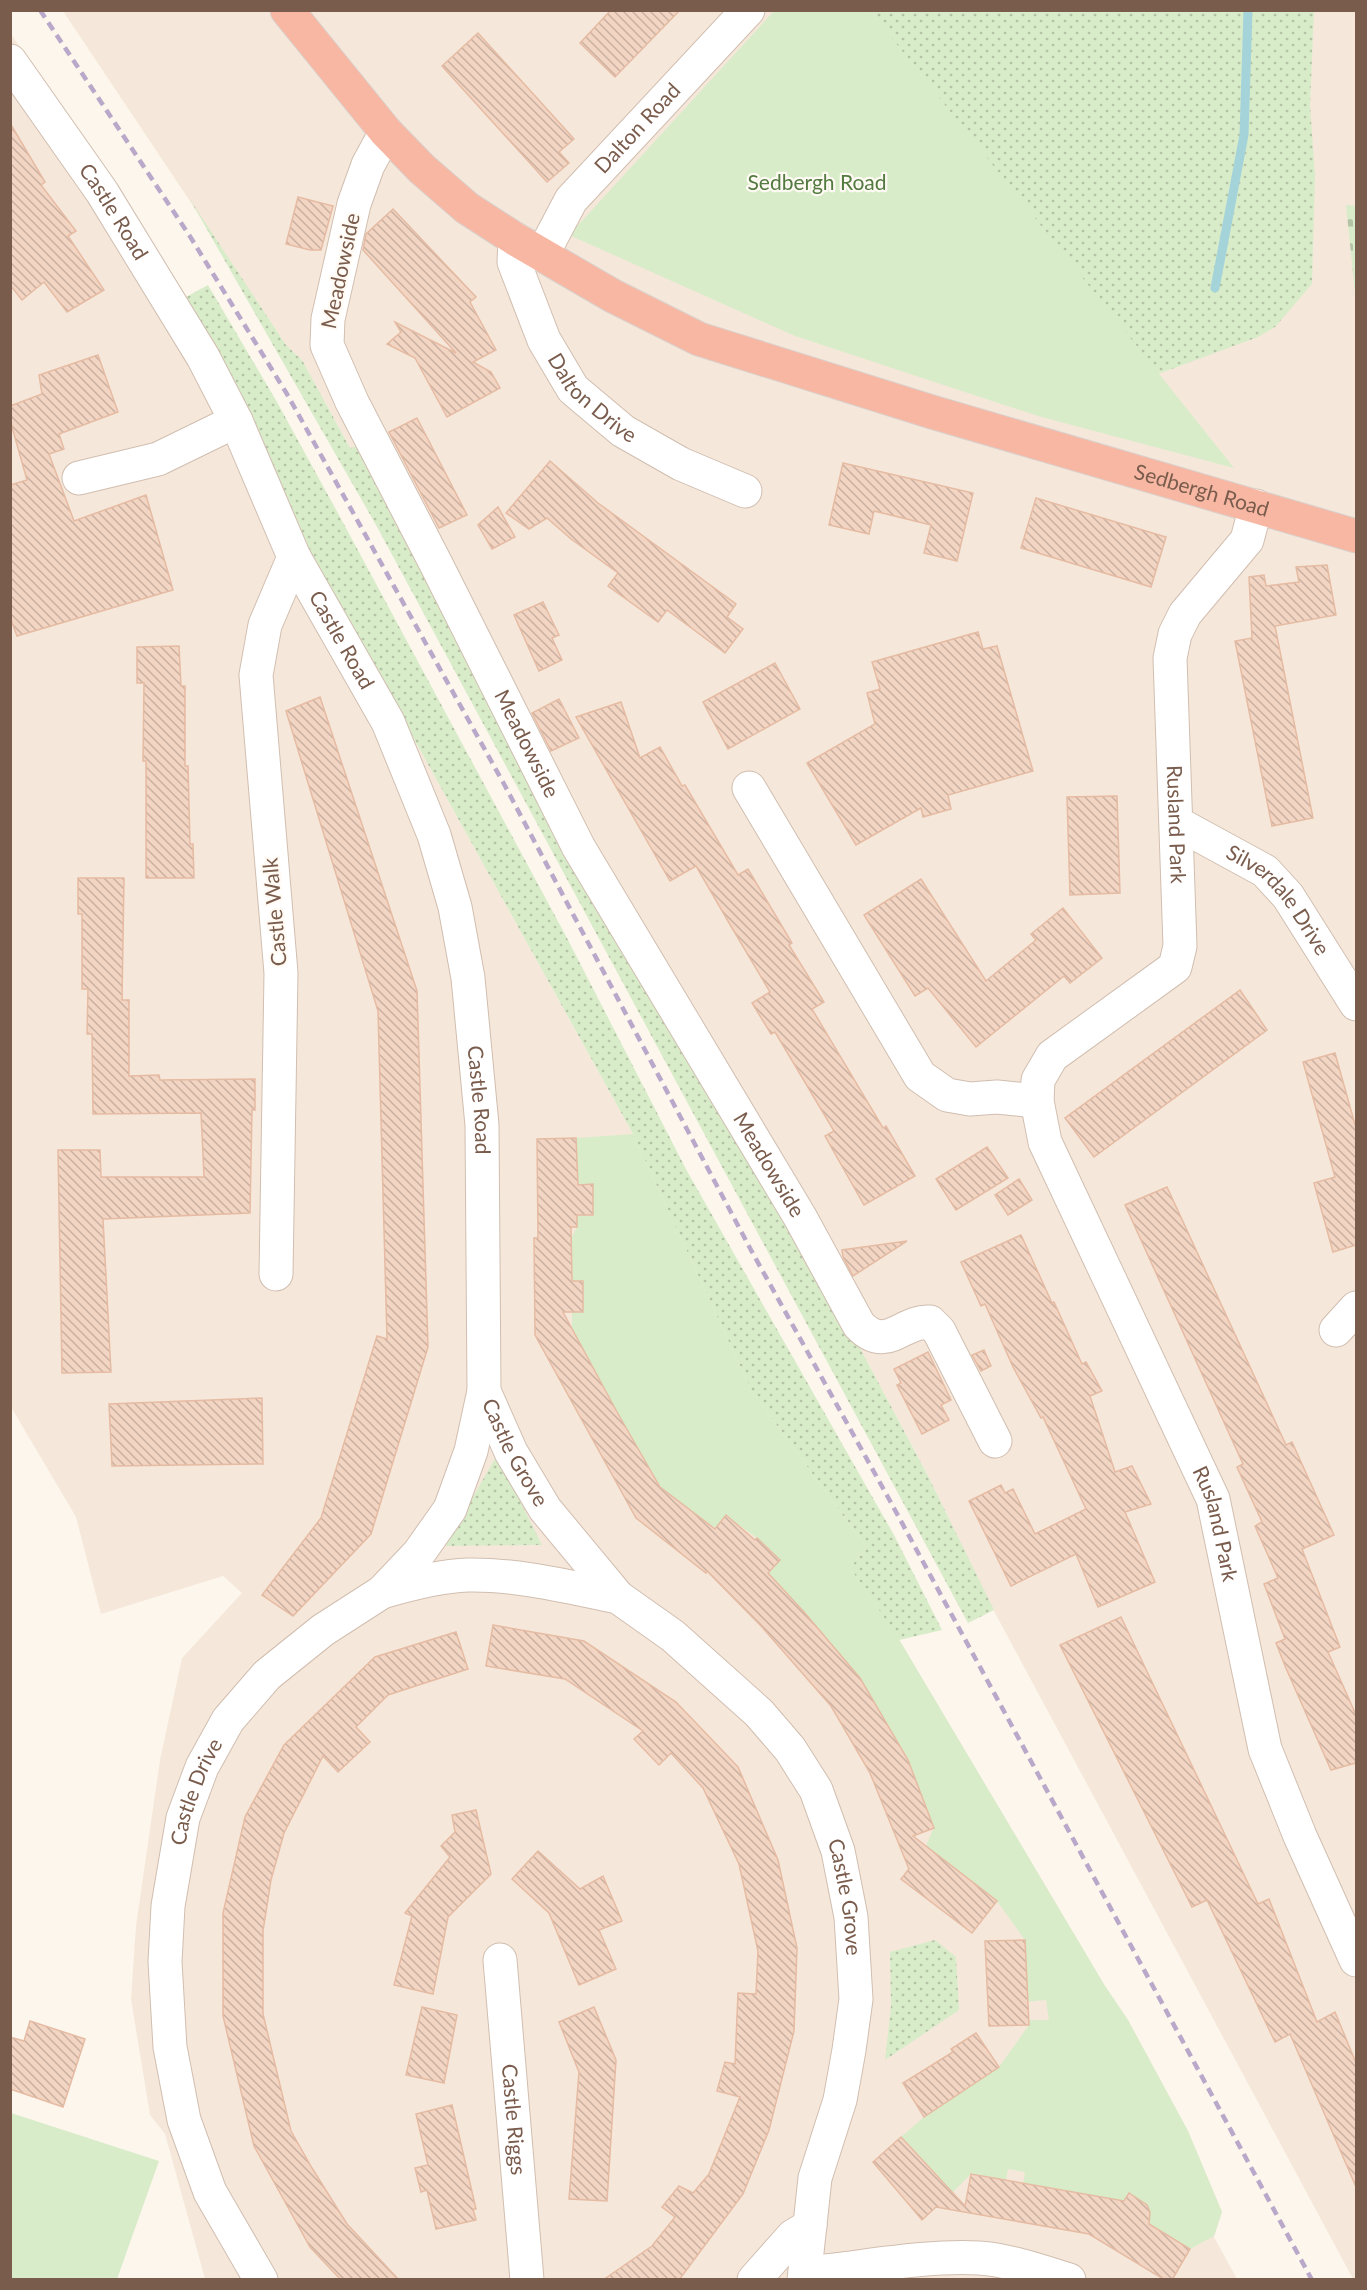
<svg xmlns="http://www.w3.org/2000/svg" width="1367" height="2290" viewBox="0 0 1367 2290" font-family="Lato,sans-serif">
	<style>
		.residential { fill: #f5e8da }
		.grass { fill: url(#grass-dots) }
		.cemetery { fill: url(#cemetery-stones) }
		.green { fill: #d8ecc9 }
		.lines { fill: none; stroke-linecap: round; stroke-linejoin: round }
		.stream { stroke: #a5d3da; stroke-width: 9 }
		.building { fill: url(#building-back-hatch); stroke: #e6bba3; stroke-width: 1.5 }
		.minor-casing { stroke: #d1beb0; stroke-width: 35 }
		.highway-casing { stroke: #dad1cd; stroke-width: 35 }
		.minor { stroke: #fff; stroke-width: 33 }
		.highway { stroke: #f7b7a3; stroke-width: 33 }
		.rail { stroke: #b9a8c9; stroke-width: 4.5; stroke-dasharray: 9 6; stroke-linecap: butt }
		.labels { text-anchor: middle; stroke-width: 4.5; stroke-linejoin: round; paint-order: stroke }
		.street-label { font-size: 21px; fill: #7a5c4d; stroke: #fffaf3 }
		.park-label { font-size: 21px; fill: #537a41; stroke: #fffaf3 }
	</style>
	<defs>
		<pattern id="grass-dots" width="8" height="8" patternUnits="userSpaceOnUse" patternTransform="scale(1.5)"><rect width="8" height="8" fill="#d8ecc9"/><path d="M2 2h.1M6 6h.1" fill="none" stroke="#b4c2a5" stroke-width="1.8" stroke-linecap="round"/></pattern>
		<pattern id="cemetery-stones" width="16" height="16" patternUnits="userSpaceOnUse" patternTransform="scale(1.5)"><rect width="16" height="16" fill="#d8ecc9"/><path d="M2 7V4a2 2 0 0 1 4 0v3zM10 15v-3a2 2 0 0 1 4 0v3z" fill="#b4c2a5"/></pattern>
		<pattern id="building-back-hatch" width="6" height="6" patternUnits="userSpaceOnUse" patternTransform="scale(1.5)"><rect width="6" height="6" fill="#f3d5c3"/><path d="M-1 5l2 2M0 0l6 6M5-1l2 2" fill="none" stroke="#cab0a1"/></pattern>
	</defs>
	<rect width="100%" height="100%" fill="#fdf6ec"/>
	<g class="residential">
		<path d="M 63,11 L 1356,11 L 1356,2279 L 1353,2279 L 994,1611 L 928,1476 L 852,1333 L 363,445 L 350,448 L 302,360 L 286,345 Z"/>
		<path d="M 10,33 L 123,194 L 186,297 L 249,409 L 312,555 L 633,1134 L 751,1390 L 866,1547 L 850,1568 L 897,1636 L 1105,1986 L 1128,2020 L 1188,2131 L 1222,2212 L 1214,2237 L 1237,2279 L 205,2279 L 165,2134 L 150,2115 L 131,1999 L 136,1926 L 160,1760 L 182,1658 L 242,1593 L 223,1576 L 101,1614 L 76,1517 L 11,1407 Z"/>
	</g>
	<g class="grass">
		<path d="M 870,11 L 1314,11 L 1310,105 L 1315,175 L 1312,284 L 1275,327 L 1258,337 L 1158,374 Z"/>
		<path d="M 189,198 L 286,345 L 302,360 L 350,448 L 363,445 L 852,1333 L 928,1476 L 994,1610 L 968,1623 L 376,525 Z"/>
		<path d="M 208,285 L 277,402 L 340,517 L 567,938 L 687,1171 L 894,1535 L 942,1630 L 899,1640 L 850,1568 L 866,1547 L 751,1390 L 633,1134 L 312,555 L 249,409 L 186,297 Z"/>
		<path d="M 497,1455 L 542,1545 L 445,1546 Z"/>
		<path d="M 935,1940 L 956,1957 L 959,2010 L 885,2060 L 891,2006 L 890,1952 Z"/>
	</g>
	<path class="cemetery" d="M 1346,205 L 1356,206 L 1356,302 Z"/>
	<g class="green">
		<path d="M 774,11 L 870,11 L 1234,468 L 1038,416 L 795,336 L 569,235 Z"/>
		<path d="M 633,1134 L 751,1390 L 866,1547 L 850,1568 L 897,1636 L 1105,1986 L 1128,2020 L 1188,2131 L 1222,2212 L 1214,2236 L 1190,2249 L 1147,2223 C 1155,2207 1141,2197 1126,2197 L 1120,2205 L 1023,2185 L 1025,2172 L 1008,2169 L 1006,2180 L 971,2174 L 952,2193 L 901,2137 L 924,2117 L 999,2067 L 1029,2025 L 1029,2020 L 1049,2020 L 1046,2000 L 1024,2002 L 1025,1940 L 997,1901 L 926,1846 L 934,1827 L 907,1757 L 861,1680 L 804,1612 L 768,1573 L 780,1560 L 757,1538 L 726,1516 L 715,1528 L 663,1491 L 617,1412 L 572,1329 L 572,1312 L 583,1311 L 583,1281 L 572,1281 L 572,1237 L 577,1227 L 577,1215 L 593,1215 L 593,1185 L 578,1185 L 576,1138 Z"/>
		<path d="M 11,2113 L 159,2161 L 117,2279 L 11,2279 Z"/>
	</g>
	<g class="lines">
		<path class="stream" d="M 1215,288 L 1244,135 L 1248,10"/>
	</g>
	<g class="building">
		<path d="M 611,10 L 680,10 L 615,77 L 580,43 Z"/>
		<path d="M 478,33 L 574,139 L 559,152 L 569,163 L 547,182 L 442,66 Z"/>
		<path d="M 10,123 L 45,182 L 41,185 L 76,231 L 68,236 L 104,290 L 67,312 L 44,282 L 22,300 L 10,285 Z"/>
		<path d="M 298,197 L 333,206 L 321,250 L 310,250 L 286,244 Z"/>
		<path d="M 393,209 L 476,297 L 470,302 L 496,350 L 473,362 L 491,372 L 500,388 L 447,417 L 415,358 L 387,344 L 401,332 L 395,322 L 456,353 L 363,250 L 366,234 Z"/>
		<path d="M 98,355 L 118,412 L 59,434 L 64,449 L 49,454 L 74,521 L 146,495 L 173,590 L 17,636 L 10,617 L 10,485 L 27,480 L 10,420 L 10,406 L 42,394 L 39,375 Z"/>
		<path d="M 417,418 L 467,515 L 439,528 L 389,432 Z"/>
		<path d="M 550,461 L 598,503 L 736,604 L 727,617 L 743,629 L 725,653 L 667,610 L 658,622 L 608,586 L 618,573 L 571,539 L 547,518 L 529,529 L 506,513 Z"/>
		<path d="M 843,463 L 973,493 L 957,561 L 924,553 L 931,525 L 874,511 L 869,534 L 829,525 Z"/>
		<path d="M 1036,498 L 1166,537 L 1151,587 L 1021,548 Z"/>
		<path d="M 498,507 L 515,537 L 492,549 L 478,525 Z"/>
		<path d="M 1327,565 L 1336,615 L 1275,626 L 1313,818 L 1272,826 L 1235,641 L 1252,638 L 1249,577 L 1264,575 L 1266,586 L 1299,582 L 1296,567 Z"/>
		<path d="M 543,602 L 559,635 L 552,638 L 562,660 L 539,671 L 514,615 Z"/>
		<path d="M 978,632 L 983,649 L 997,646 L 1033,771 L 948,795 L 951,809 L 923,817 L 921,808 L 856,845 L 807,763 L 875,724 L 867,693 L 880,689 L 872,662 Z"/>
		<path d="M 179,646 L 181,686 L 185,686 L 185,766 L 188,766 L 190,844 L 193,844 L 194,878 L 146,878 L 146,761 L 143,761 L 144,683 L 137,683 L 137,647 Z"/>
		<path d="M 775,663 L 800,709 L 728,749 L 703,702 Z"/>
		<path d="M 320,697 L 417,991 L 428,1347 L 371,1534 L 293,1616 L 262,1595 L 321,1518 L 377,1336 L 387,1339 L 378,1011 L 286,711 Z"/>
		<path d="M 559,699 L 579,738 L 551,751 L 532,713 Z"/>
		<path d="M 621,702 L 640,758 L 660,747 L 682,786 L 685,785 L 738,875 L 748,869 L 792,943 L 789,945 L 824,1002 L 812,1009 L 883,1128 L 886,1126 L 915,1176 L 864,1205 L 825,1136 L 834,1131 L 775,1032 L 771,1034 L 752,1003 L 770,992 L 732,928 L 696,866 L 670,881 L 576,717 Z"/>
		<path d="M 1117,796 L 1120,893 L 1070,895 L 1067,797 Z"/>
		<path d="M 78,878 L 124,878 L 122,1000 L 129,1000 L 129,1076 L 159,1075 L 160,1080 L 255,1079 L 255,1110 L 252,1110 L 250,1213 L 103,1219 L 111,1372 L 62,1373 L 58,1150 L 100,1150 L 101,1177 L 204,1177 L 201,1113 L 93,1114 L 92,1034 L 87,1034 L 88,989 L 82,989 L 82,914 L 78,914 Z"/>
		<path d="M 921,879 L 986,981 L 1036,940 L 1031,934 L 1063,908 L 1102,958 L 1070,983 L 1064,976 L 976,1047 L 928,988 L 915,996 L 864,915 Z"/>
		<path d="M 1240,990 L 1267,1030 L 1094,1157 L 1065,1118 Z"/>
		<path d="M 1335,1053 L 1356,1128 L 1356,1245 L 1333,1252 L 1314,1183 L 1335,1177 L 1303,1062 Z"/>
		<path d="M 576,1138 L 578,1185 L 593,1184 L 593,1215 L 577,1215 L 577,1227 L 571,1227 L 572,1281 L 583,1281 L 583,1312 L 563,1312 L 617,1412 L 660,1487 L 715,1529 L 726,1515 L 755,1540 L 757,1538 L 780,1560 L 768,1573 L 804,1612 L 860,1678 L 908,1760 L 934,1828 L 913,1836 L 997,1901 L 972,1933 L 901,1879 L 909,1869 L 870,1773 L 831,1706 L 762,1627 L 707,1571 L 706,1573 L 636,1518 L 535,1335 L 534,1238 L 538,1238 L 537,1139 Z"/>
		<path d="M 987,1147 L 1008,1178 L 956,1210 L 936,1179 Z"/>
		<path d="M 1019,1179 L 1032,1200 L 1008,1215 L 995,1195 Z"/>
		<path d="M 1167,1187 L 1286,1445 L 1292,1442 L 1334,1535 L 1302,1549 L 1340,1647 L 1328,1652 L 1356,1715 L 1356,1763 L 1331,1770 L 1285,1666 L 1276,1643 L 1285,1639 L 1264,1584 L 1278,1578 L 1255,1526 L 1262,1522 L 1237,1467 L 1243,1464 L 1125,1205 Z"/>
		<path d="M 1021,1235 L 1052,1303 L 1054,1302 L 1082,1364 L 1086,1362 L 1102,1391 L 1090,1396 L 1115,1472 L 1132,1466 L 1151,1504 L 1125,1512 L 1155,1582 L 1098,1607 L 1076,1554 L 1011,1586 L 969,1501 L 1001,1485 L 1005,1493 L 1013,1489 L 1035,1534 L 1086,1509 L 1043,1417 L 1041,1418 L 1013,1367 L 985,1304 L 981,1306 L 961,1262 Z"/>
		<path d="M 907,1241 L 853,1276 L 843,1257 L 842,1250 Z"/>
		<path d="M 984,1350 L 991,1366 L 981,1371 L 972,1355 Z"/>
		<path d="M 928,1352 L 951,1400 L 941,1405 L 949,1420 L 922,1434 L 897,1385 L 901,1383 L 894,1369 Z"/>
		<path d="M 262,1398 L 263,1464 L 112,1466 L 109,1404 Z"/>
		<path d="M 1121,1617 L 1258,1904 L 1269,1899 L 1317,2022 L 1335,2012 L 1356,2063 L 1356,2187 L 1290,2034 L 1275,2042 L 1207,1900 L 1192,1907 L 1060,1645 Z"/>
		<path d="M 493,1625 L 584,1641 L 676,1702 L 738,1767 L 778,1860 L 797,1948 L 794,2031 L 769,2130 L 743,2194 L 679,2280 L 603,2280 L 652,2246 L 675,2217 L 662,2207 L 679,2186 L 693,2193 L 709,2174 L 740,2097 L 717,2091 L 725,2062 L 735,2064 L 738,1993 L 756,1994 L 758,1951 L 739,1864 L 703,1788 L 671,1753 L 659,1765 L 634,1739 L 643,1731 L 565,1679 L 486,1666 Z"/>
		<path d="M 456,1632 L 468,1669 L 388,1695 L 356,1727 L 370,1742 L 338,1772 L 323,1756 L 284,1833 L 271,1880 L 263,1931 L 263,2014 L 291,2131 L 312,2168 L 347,2224 L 399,2280 L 341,2280 L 310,2247 L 254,2146 L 223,2016 L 223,1913 L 245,1817 L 284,1745 L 375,1657 Z"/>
		<path d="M 476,1810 L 491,1874 L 448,1917 L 433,1994 L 394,1985 L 412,1916 L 405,1913 L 450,1857 L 441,1846 L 455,1832 L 452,1815 Z"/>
		<path d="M 538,1851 L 580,1889 L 603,1876 L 622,1921 L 599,1930 L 616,1969 L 579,1985 L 549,1913 L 512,1879 Z"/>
		<path d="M 1025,1940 L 1029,2025 L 989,2026 L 985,1941 Z"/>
		<path d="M 422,2007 L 457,2015 L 444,2083 L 406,2075 Z"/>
		<path d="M 594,2007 L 616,2060 L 607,2201 L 569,2199 L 579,2072 L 559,2022 Z"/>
		<path d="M 30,2021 L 85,2039 L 63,2107 L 10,2089 L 10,2037 L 24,2041 Z"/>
		<path d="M 976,2033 L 999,2067 L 924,2117 L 903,2083 L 953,2052 L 951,2049 Z"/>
		<path d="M 452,2105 L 476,2209 L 473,2209 L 476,2220 L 436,2229 L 427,2190 L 421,2192 L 415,2168 L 428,2165 L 416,2114 Z"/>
		<path d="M 901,2137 L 965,2206 L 971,2174 L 1124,2201 L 1129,2193 L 1147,2205 L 1150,2212 L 1149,2224 L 1190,2249 L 1172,2280 L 1165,2280 L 1089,2234 L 936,2207 L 922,2220 L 873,2162 Z"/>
	</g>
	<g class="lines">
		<defs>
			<g id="minor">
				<path id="s1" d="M 10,61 L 102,192 L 203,357 L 236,421 L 294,557 L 388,722 L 434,835 L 455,907 L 468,978 L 482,1125 L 484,1391 L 511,1452 L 545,1509 L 618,1597 L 673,1636 L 759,1713 L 790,1749 L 816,1790 L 838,1851 L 851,1917 L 856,1999 L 849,2050 L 840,2100 L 815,2178 L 804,2280"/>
				<path id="s2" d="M 386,132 L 368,165 L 354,204 L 328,319 L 327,345 L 352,402 L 435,562 L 579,848 L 800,1217 L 859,1325 C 887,1354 902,1320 930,1322 L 939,1331 L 995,1441"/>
				<path id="s3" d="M 515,239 L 514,262 L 544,340 L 573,389 L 623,431 L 681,464 L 745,491"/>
				<path id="s4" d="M 542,255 L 571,200 L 748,10"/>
				<path d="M 79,478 L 158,459 L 236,421"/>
				<path id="s5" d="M 1256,506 L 1247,540 L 1185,614 L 1175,634 L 1170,658 L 1180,946 L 1175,967 L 1052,1056 L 1038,1080 L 1037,1101 L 1045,1142 L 1213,1499 L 1265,1749 L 1300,1836 L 1356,1960"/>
				<path d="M 749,788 L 920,1076 L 947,1095 L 970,1099 L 997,1097 L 1037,1101"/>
				<path id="s6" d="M 1177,823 L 1265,871 L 1288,896 L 1356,1004"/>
				<path d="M 276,1274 L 281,973 L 256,675 L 265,625 L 294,557"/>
				<path d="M 1336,1330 L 1356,1308"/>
				<path d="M 382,1592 C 409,1584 439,1576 468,1575 C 516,1574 570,1587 618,1597"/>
				<path id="s7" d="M 500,1960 L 527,2280"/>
				<path d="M 805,2273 C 861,2268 924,2255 979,2258 C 1009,2260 1040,2271 1069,2280"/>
				<path id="s8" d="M 261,2280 L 210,2192 L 184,2120 L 170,2047 L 165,1962 L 168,1906 L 183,1818 L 202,1767 L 228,1720 L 267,1675 L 323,1630 L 382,1592 L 419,1553 L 450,1509 L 471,1451 L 484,1391"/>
				<path d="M 754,2280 L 793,2236 L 810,2226"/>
			</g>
			<g id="highway">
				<path id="s9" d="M 287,10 L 386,132 L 422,169 L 467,208 L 515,239 L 613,296 L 699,339 L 932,412 L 1356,536"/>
			</g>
		</defs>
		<use href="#minor" class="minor-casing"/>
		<use href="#highway" class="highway-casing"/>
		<use href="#minor" class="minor"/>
		<use href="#highway" class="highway"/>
		<path class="rail" d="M 40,10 L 191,238 L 287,394 L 504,784 L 751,1250 L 889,1499 L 1312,2280"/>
	</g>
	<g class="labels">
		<g class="street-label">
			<text dy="7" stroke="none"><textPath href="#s4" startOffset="160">Dalton Road</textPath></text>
			<text dy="7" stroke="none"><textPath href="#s1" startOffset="183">Castle Road</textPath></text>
			<text transform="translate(341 271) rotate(-78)" y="7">Meadowside</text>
			<text dy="7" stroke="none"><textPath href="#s3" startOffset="183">Dalton Drive</textPath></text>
			<text dy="7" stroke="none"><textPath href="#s9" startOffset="1060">Sedbergh Road</textPath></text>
			<text dy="7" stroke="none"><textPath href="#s1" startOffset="669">Castle Road</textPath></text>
			<text dy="7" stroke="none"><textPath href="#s2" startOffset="669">Meadowside</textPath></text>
			<text dy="7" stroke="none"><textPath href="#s5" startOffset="345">Rusland Park</textPath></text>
			<text dy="7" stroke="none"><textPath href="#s6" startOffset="130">Silverdale Drive</textPath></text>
			<text transform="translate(275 912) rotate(-95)" y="7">Castle Walk</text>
			<text dy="7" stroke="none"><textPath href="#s1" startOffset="1155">Castle Road</textPath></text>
			<text dy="7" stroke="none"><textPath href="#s2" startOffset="1155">Meadowside</textPath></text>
			<text dy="7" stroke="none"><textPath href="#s1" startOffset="1515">Castle Grove</textPath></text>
			<text dy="7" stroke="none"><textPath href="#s5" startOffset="1150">Rusland Park</textPath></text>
			<text dy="7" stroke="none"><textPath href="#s8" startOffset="512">Castle Drive</textPath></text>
			<text dy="7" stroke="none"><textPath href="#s1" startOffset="2084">Castle Grove</textPath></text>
			<text dy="7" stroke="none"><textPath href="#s7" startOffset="160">Castle Riggs</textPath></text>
		</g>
		<g class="park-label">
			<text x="817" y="190">Sedbergh Road</text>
		</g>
	</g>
	<rect width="1367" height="2290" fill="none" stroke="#7a5c4d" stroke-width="24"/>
</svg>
